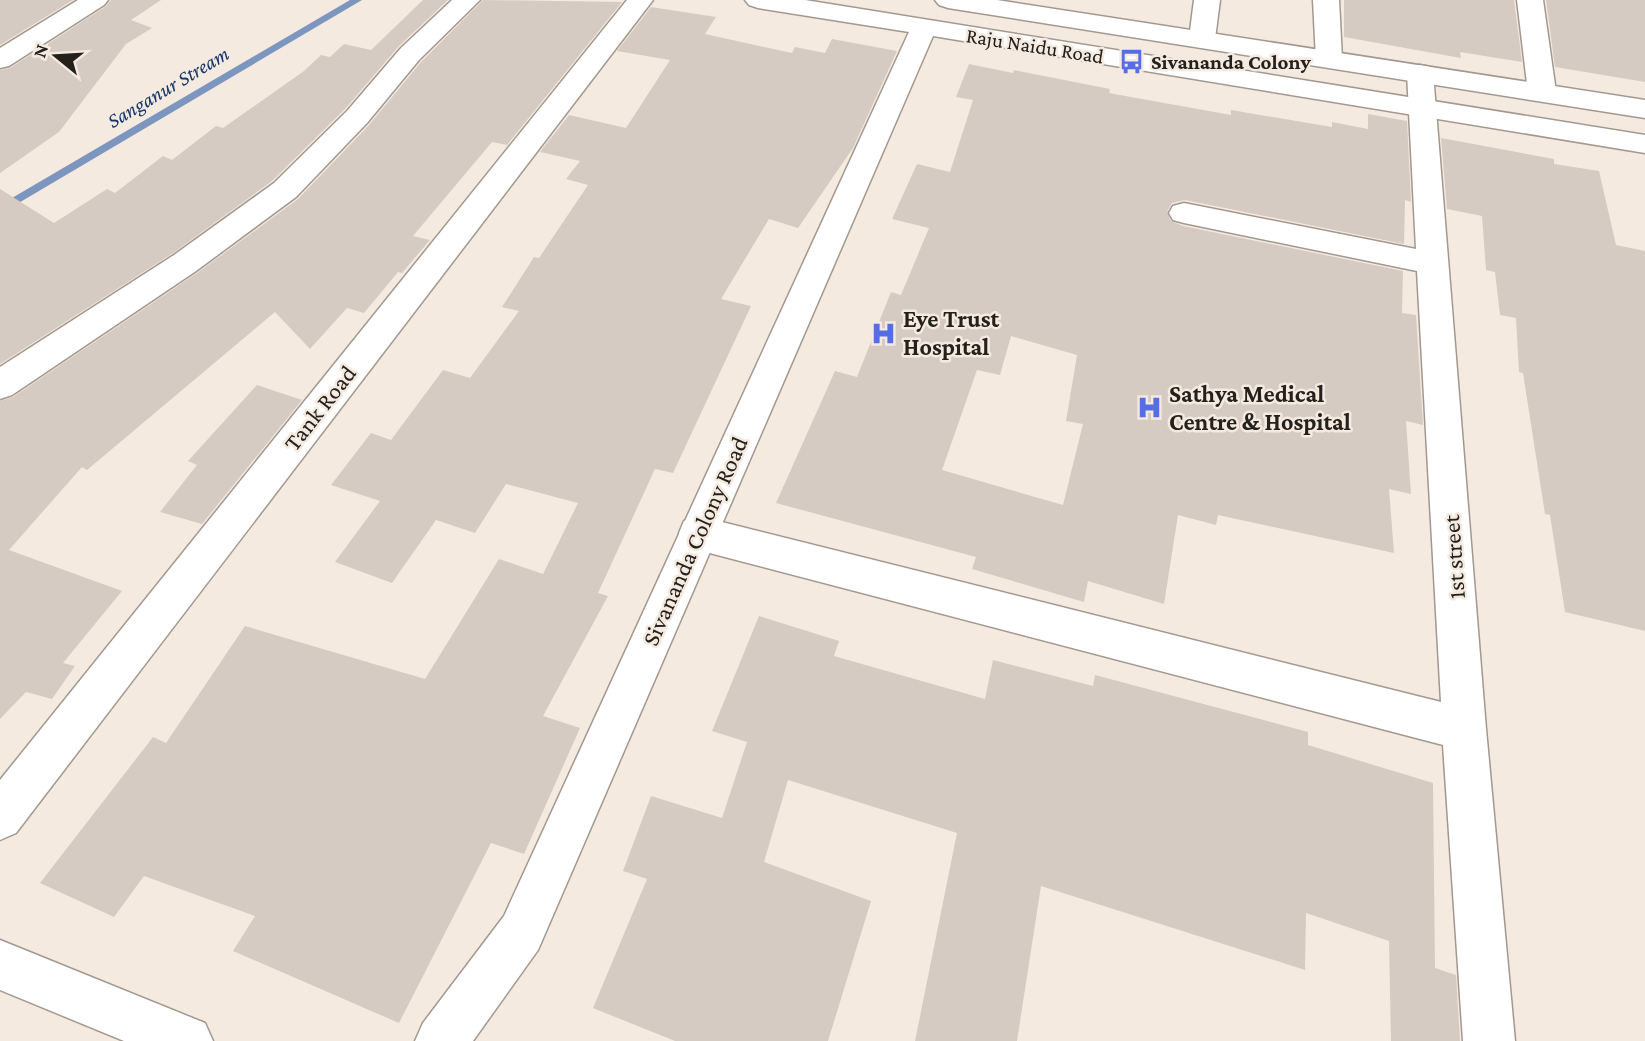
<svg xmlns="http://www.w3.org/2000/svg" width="1645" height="1041" viewBox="0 0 1645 1041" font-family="'Crimson Pro',serif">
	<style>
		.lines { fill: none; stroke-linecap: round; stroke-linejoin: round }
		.stream { fill: #7c96c0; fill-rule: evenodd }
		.building { fill: #d6cbc2; fill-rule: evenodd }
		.minor-casing { stroke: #a2988f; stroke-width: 3 }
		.major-casing { stroke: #a2988f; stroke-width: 3 }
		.minor { fill: #fff; fill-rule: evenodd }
		.major { fill: #fff; fill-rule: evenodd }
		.labels { text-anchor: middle; stroke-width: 5; stroke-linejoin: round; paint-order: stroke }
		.far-street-label { font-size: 21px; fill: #24211d; stroke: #f5eae0 }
		.far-poi-label { font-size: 21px; font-weight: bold; fill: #24211d; stroke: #f5eae0; text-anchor: start }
		.far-water-label { font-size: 21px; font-style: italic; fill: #15366a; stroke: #f5eae0 }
		.poi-label { font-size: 24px; font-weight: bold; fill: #24211d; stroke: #f5eae0; text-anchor: start }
		.street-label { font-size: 24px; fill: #24211d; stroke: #f5eae0 }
	</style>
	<rect width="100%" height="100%" fill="#f5eae0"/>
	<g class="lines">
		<path class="stream" d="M 350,0 L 362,0 L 0,214 L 0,205 Z"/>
	</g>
	<g class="building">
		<path d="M 0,0 L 73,0 L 0,45 Z"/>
		<path d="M 111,0 L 161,0 L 131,20 L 152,28 L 126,44 L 59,132 L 0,173 L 0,70 L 10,68 L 105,7 Z"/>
		<path d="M 423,0 L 448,0 L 399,46 L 345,109 L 272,181 L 173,253 L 0,364 L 0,189 L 54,223 L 107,189 L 115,193 L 163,156 L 172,160 L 216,126 L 223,128 L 304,71 L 321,55 L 330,57 L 344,44 L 371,50 Z"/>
		<path d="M 483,0 L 622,2 L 507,145 L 492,142 L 413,236 L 430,240 L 402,273 L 398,272 L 364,313 L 347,308 L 310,349 L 275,312 L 87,470 L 82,467 L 9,550 L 122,591 L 63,663 L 75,666 L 52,699 L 26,692 L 0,719 L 0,401 L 13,397 L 197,273 L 298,199 L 369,125 L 421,62 Z"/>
		<path d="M 1344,0 L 1514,0 L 1522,62 L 1460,52 L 1461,58 L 1344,37 Z"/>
		<path d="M 1546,0 L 1645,0 L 1645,82 L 1555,67 Z"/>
		<path d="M 651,7 L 716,17 L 705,34 L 792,53 L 795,47 L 825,53 L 832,39 L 897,51 L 853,148 L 798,228 L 769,219 L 721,299 L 751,306 L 673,473 L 655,469 L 598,593 L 608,596 L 543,716 L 580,728 L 524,854 L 491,843 L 399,1023 L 233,951 L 255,916 L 144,876 L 114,917 L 40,883 L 153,737 L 166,743 L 245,626 L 425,679 L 499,559 L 543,574 L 578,503 L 506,484 L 475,533 L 436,520 L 392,583 L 335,562 L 380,501 L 331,485 L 371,433 L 391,440 L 443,370 L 470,378 L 519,311 L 502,307 L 534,257 L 539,258 L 588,185 L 566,179 L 580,161 L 540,152 L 569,115 L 626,128 L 670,60 L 617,51 Z"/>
		<path d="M 969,64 L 1013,73 L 1014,70 L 1110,89 L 1109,93 L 1231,115 L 1231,110 L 1332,127 L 1332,122 L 1368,129 L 1368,114 L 1407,121 L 1411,202 L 1405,200 L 1404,244 L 1185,200 L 1172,203 L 1167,212 L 1171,221 L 1183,226 L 1403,271 L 1402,313 L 1416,315 L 1423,425 L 1406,421 L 1411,494 L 1389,489 L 1394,553 L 1218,515 L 1216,525 L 1178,515 L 1164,604 L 1088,581 L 1084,602 L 972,569 L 976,557 L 776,503 L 835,371 L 857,377 L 891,292 L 901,295 L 929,228 L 892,219 L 917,164 L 950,172 L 973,100 L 956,97 ZM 1011,336 L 1077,355 L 1066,421 L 1083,424 L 1063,505 L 942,470 L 977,370 L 1000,375 Z"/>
		<path d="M 1441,138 L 1554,159 L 1554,164 L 1599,171 L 1616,245 L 1645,251 L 1645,631 L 1565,612 L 1550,515 L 1545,514 L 1523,373 L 1519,372 L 1516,318 L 1500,315 L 1495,272 L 1486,270 L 1482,216 L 1447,209 Z"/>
		<path d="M 257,385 L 302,400 L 202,524 L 160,512 L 197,465 L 188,461 Z"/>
		<path d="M 759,616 L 839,641 L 834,656 L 985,699 L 993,660 L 1093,686 L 1095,675 L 1308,732 L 1308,745 L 1433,783 L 1435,968 L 1456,975 L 1460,1041 L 1391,1041 L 1389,941 L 1306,913 L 1305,970 L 1041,886 L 1017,1041 L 915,1041 L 957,833 L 788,780 L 764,862 L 871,901 L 828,1041 L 675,1041 L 593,1008 L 647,879 L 623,871 L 651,796 L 722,818 L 747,742 L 712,731 Z"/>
	</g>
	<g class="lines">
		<defs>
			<g id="minor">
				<path d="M 78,0 L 108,0 L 104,5 L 9,66 L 0,68 L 0,48 Z"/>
				<path d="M 452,0 L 480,0 L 419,60 L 367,123 L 296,197 L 196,271 L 12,395 L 0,399 L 0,367 L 174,255 L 274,183 L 347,111 L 401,48 Z"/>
				<path d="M 1194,0 L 1220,0 L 1215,39 L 1211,45 L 1202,47 L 1193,45 L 1189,39 Z"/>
				<path d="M 1313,0 L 1339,0 L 1342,59 L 1338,65 L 1329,67 L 1320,65 L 1316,59 Z"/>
				<path d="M 1517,0 L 1543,0 L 1556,92 L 1552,98 L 1542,100 L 1532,98 L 1528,92 Z"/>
				<path d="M 1420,65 L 1430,67 L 1433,73 L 1486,729 L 1515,1041 L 1463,1041 L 1443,745 L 698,550 L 684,545 L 679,533 L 684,521 L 698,516 L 1441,702 L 1417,271 L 1184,223 L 1173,220 L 1169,213 L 1173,206 L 1184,203 L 1416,249 L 1407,73 L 1410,67 Z"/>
			</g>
			<g id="major">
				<path d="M 627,0 L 653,0 L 16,833 L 0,840 L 0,780 Z"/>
				<path d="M 745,0 L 805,0 L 1645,135 L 1645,153 L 933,36 L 538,950 L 473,1041 L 415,1041 L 423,1023 L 504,916 L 909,32 L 758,8 L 749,5 Z"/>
				<path d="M 935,0 L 997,0 L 1645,100 L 1645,118 L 948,8 L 939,5 Z"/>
				<path d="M 0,940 L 205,1023 L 213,1041 L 124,1041 L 0,990 Z"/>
			</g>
		</defs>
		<use href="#minor" class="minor-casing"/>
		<use href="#major" class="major-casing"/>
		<use href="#minor" class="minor"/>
		<use href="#major" class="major"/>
	</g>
	<defs>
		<symbol id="bus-bare" viewBox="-9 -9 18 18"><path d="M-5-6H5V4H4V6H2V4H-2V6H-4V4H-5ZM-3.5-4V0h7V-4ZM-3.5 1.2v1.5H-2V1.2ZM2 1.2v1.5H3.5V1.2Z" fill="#566ee4" stroke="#f5eae0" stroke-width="2.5" paint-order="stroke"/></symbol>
		<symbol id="hospital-bare" viewBox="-9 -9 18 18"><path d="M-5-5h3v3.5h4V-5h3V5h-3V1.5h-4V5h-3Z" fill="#566ee4" stroke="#f5eae0" stroke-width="2.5" paint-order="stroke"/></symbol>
	</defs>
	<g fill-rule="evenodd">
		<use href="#bus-bare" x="1114" y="44" width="35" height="35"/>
		<use href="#hospital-bare" x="866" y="316" width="35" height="35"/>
		<use href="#hospital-bare" x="1132" y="390" width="35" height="35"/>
	</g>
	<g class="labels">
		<g class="far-street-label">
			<text transform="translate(1035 46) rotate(9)" y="7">Raju Naidu Road</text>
		</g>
		<g class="far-poi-label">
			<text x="1151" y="69">Sivananda Colony</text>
		</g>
		<g class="far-water-label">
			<text transform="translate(168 87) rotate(-31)" y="7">Sanganur Stream</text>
		</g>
		<g class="poi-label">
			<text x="903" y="327">Eye Trust<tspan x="903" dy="28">Hospital</tspan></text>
			<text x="1169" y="402">Sathya Medical<tspan x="1169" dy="28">Centre &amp; Hospital</tspan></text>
		</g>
		<g class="street-label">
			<text transform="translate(320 408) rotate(-52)" y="8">Tank Road</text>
			<text transform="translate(695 541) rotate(-66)" y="8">Sivananda Colony Road</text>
			<text transform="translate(1454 557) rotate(-94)" y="8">1st street</text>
		</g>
	</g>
	<g transform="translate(56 56) rotate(288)" stroke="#f5eae0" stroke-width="5" paint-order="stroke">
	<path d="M0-5L12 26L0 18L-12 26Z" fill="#24211d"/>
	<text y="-10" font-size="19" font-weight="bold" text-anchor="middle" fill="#24211d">N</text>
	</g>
</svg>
